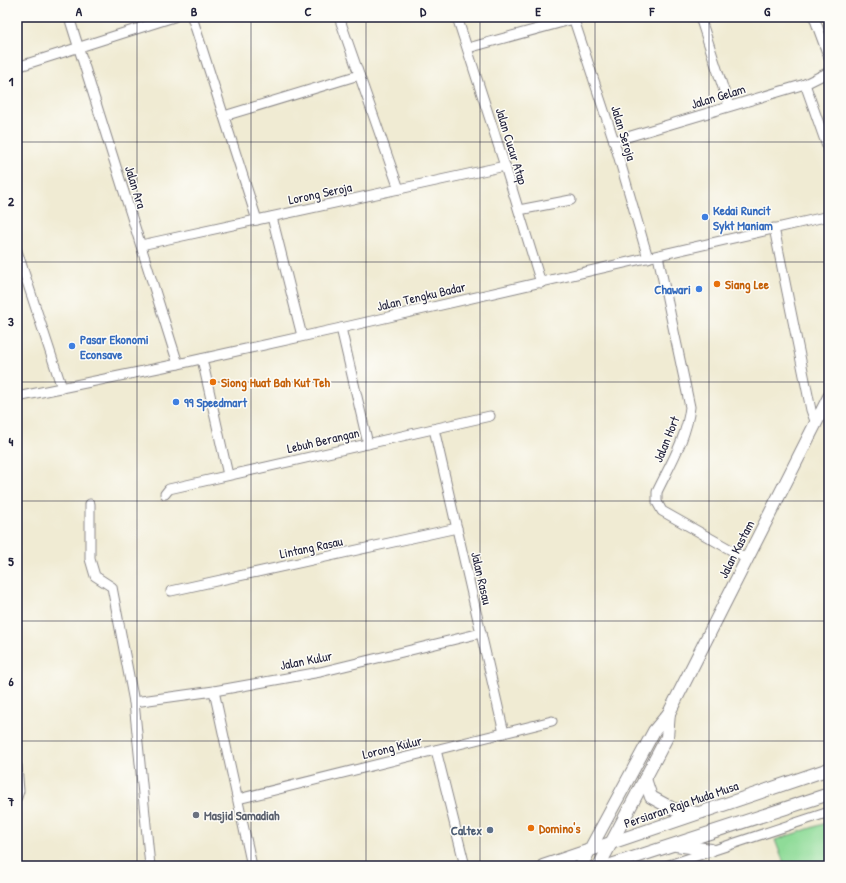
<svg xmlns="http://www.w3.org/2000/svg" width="846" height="883" viewBox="0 0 846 883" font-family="'Patrick Hand',sans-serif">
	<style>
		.grass { fill: #8fdb98; stroke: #587e6a }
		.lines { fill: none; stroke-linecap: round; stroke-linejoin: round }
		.street-casing { stroke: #898687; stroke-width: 11 }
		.secondary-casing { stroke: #898687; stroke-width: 14 }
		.street { stroke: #fff; stroke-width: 9 }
		.secondary { stroke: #fff; stroke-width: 12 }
		.grid { fill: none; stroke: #22223b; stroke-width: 1; stroke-opacity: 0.55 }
		.shop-dot { fill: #3f7fe0; stroke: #fdfcf7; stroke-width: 1.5 }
		.food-dot { fill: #e8710a; stroke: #fdfcf7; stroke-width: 1.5 }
		.worship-dot { fill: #6b7280; stroke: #fdfcf7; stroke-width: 1.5 }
		.service-dot { fill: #5c6f8a; stroke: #fdfcf7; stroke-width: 1.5 }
		.labels { text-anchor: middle; stroke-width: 3; stroke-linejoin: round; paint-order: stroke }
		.street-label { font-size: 13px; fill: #22223b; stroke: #fdfcf7 }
		.shop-label { font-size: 13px; font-weight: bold; fill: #366cbe; stroke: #fdfcf7; text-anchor: start }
		.food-label { font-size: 13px; font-weight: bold; fill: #c56008; stroke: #fdfcf7; text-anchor: start }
		.worship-label { font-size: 13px; font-weight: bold; fill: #5b616d; stroke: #fdfcf7; text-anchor: start }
		.service-label { font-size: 13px; font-weight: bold; fill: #4e5e75; stroke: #fdfcf7; text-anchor: end }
		.neatline { fill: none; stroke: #22223b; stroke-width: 1.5 }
		.grid-label { font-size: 13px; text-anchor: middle; font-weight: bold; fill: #22223b }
	</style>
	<rect width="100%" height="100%" fill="#fdfcf7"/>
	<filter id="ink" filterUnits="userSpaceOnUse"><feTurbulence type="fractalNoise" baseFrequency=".025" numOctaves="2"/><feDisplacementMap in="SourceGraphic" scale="8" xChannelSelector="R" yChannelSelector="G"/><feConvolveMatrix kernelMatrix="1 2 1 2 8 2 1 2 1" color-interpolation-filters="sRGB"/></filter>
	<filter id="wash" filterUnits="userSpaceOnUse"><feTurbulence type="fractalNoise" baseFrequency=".012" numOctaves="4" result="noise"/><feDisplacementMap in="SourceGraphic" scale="16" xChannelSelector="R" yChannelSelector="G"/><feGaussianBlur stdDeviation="0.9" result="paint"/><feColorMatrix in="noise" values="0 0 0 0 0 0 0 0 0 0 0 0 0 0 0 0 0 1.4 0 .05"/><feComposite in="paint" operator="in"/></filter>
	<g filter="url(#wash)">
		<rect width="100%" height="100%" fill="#f0ebd3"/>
		<path class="grass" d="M 829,822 L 829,866 L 785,866 L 775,840 Z"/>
	</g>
	<g filter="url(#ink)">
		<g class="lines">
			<defs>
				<g id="street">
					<path d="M 69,17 L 178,364"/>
					<path d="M 192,17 L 257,220"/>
					<path d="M 339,17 L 399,189"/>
					<path d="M 457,17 L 505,166 L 541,283"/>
					<path d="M 573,17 L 614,141 L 648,258"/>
					<path d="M 700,17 L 729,106"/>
					<path d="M 814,17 L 829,58"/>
					<path d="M 468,48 L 574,19"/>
					<path d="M 17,67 L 174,17"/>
					<path d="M 805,84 L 829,152"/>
					<path d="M 224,116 L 359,75"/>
					<path d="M 614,141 L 805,84 L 829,72"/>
					<path d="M 519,210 L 571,200"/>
					<path d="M 272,217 L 302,336"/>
					<path d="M 774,228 L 811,410 L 816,424"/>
					<path d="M 141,245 L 505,166"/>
					<path d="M 17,251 L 62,388"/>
					<path d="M 658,256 L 690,407 C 687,437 670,465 657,492 L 657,502 L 662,511 L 747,559"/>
					<path d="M 341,328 L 368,444"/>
					<path d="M 202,359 L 228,475"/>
					<path d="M 17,397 L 178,364 L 341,328 L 829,216"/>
					<path d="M 434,429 L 504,733"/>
					<path d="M 165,494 L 169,489 L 490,416"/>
					<path d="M 90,504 L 90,559 L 95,576 L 112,587 L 134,702 L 150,866"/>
					<path d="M 171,591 L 457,528"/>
					<path d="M 214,691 L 252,866"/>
					<path d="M 134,702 L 214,691 L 320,672 L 481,633"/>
					<path d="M 436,750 L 465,866"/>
					<path d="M 17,766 L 19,791 L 17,797"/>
					<path d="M 238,799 L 552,721"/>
					<path d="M 666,866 L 829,812"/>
				</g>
				<g id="secondary">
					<path d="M 645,779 L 651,797 L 673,809 L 697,813"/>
					<path d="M 676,845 L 711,850"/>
					<path d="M 543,866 L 829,769"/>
					<path d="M 581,866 L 654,731 L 669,713 L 829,397"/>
					<path d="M 599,866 L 667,737 L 669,713"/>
					<path d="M 608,866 L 829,794"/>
				</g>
			</defs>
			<use href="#street" class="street-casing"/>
			<use href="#secondary" class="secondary-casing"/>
			<use href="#street" class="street"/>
			<use href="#secondary" class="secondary"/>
		</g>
	</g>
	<path class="grid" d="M 137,17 L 137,866M 251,17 L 251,866M 366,17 L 366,866M 480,17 L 480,866M 595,17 L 595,866M 709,17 L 709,866M 17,142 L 829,142M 17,262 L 829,262M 17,382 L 829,382M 17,501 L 829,501M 17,621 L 829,621M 17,741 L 829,741"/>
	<g class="shop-dot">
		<circle cx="705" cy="217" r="4"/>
		<circle cx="699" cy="289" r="4"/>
		<circle cx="72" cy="346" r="4"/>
		<circle cx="176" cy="402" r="4"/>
	</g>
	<g class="food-dot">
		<circle cx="717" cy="284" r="4"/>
		<circle cx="213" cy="382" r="4"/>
		<circle cx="531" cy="828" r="4"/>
	</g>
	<circle class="worship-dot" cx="196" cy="815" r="4"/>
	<circle class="service-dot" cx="490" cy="830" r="4"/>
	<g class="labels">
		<g class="street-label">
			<text transform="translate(718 96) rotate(-17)" y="5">Jalan Gelam</text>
			<text transform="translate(624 133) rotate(73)" y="5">Jalan Seroja</text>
			<text transform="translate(512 146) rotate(73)" y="5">Jalan Cucur Atap</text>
			<text transform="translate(136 187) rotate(73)" y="5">Jalan Ara</text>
			<text transform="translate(320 193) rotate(-12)" y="5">Lorong Seroja</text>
			<text transform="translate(421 296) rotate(-13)" y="5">Jalan Tengku Badar</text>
			<text transform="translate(666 439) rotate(-68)" y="5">Jalan Hort</text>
			<text transform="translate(323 440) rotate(-13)" y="5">Lebuh Berangan</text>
			<text transform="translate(311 547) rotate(-12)" y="5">Lintang Rasau</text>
			<text transform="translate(736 549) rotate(-63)" y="5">Jalan Kastam</text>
			<text transform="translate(482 578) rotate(77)" y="5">Jalan Rasau</text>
			<text transform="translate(306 660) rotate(-11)" y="5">Jalan Kulur</text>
			<text transform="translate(392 747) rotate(-14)" y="5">Lorong Kulur</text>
			<text transform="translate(681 804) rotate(-19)" y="5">Persiaran Raja Muda Musa</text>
		</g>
		<g class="shop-label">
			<text x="713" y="215">Kedai Runcit<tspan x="713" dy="15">Sykt Maniam</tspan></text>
			<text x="691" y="294" text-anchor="end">Chawari</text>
			<text x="80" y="344">Pasar Ekonomi<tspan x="80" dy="15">Econsave</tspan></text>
			<text x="184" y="407">99 Speedmart</text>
		</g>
		<g class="food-label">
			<text x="725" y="289">Siang Lee</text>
			<text x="221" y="387">Siong Huat Bah Kut Teh</text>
			<text x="539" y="833">Domino's</text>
		</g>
		<g class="worship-label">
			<text x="204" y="820">Masjid Samadiah</text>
		</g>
		<g class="service-label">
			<text x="482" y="835">Caltex</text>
		</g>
	</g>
	<rect width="846" height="883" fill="none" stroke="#fdfcf7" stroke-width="44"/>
	<rect x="22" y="22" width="802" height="839" class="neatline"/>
	<g class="grid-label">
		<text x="79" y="16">A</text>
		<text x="194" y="16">B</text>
		<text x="308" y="16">C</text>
		<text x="423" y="16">D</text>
		<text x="538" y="16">E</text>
		<text x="652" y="16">F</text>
		<text x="767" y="16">G</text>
		<text x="11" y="86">1</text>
		<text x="11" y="206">2</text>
		<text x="11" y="326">3</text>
		<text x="11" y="446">4</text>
		<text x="11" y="566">5</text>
		<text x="11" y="686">6</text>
		<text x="11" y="806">7</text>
	</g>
</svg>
